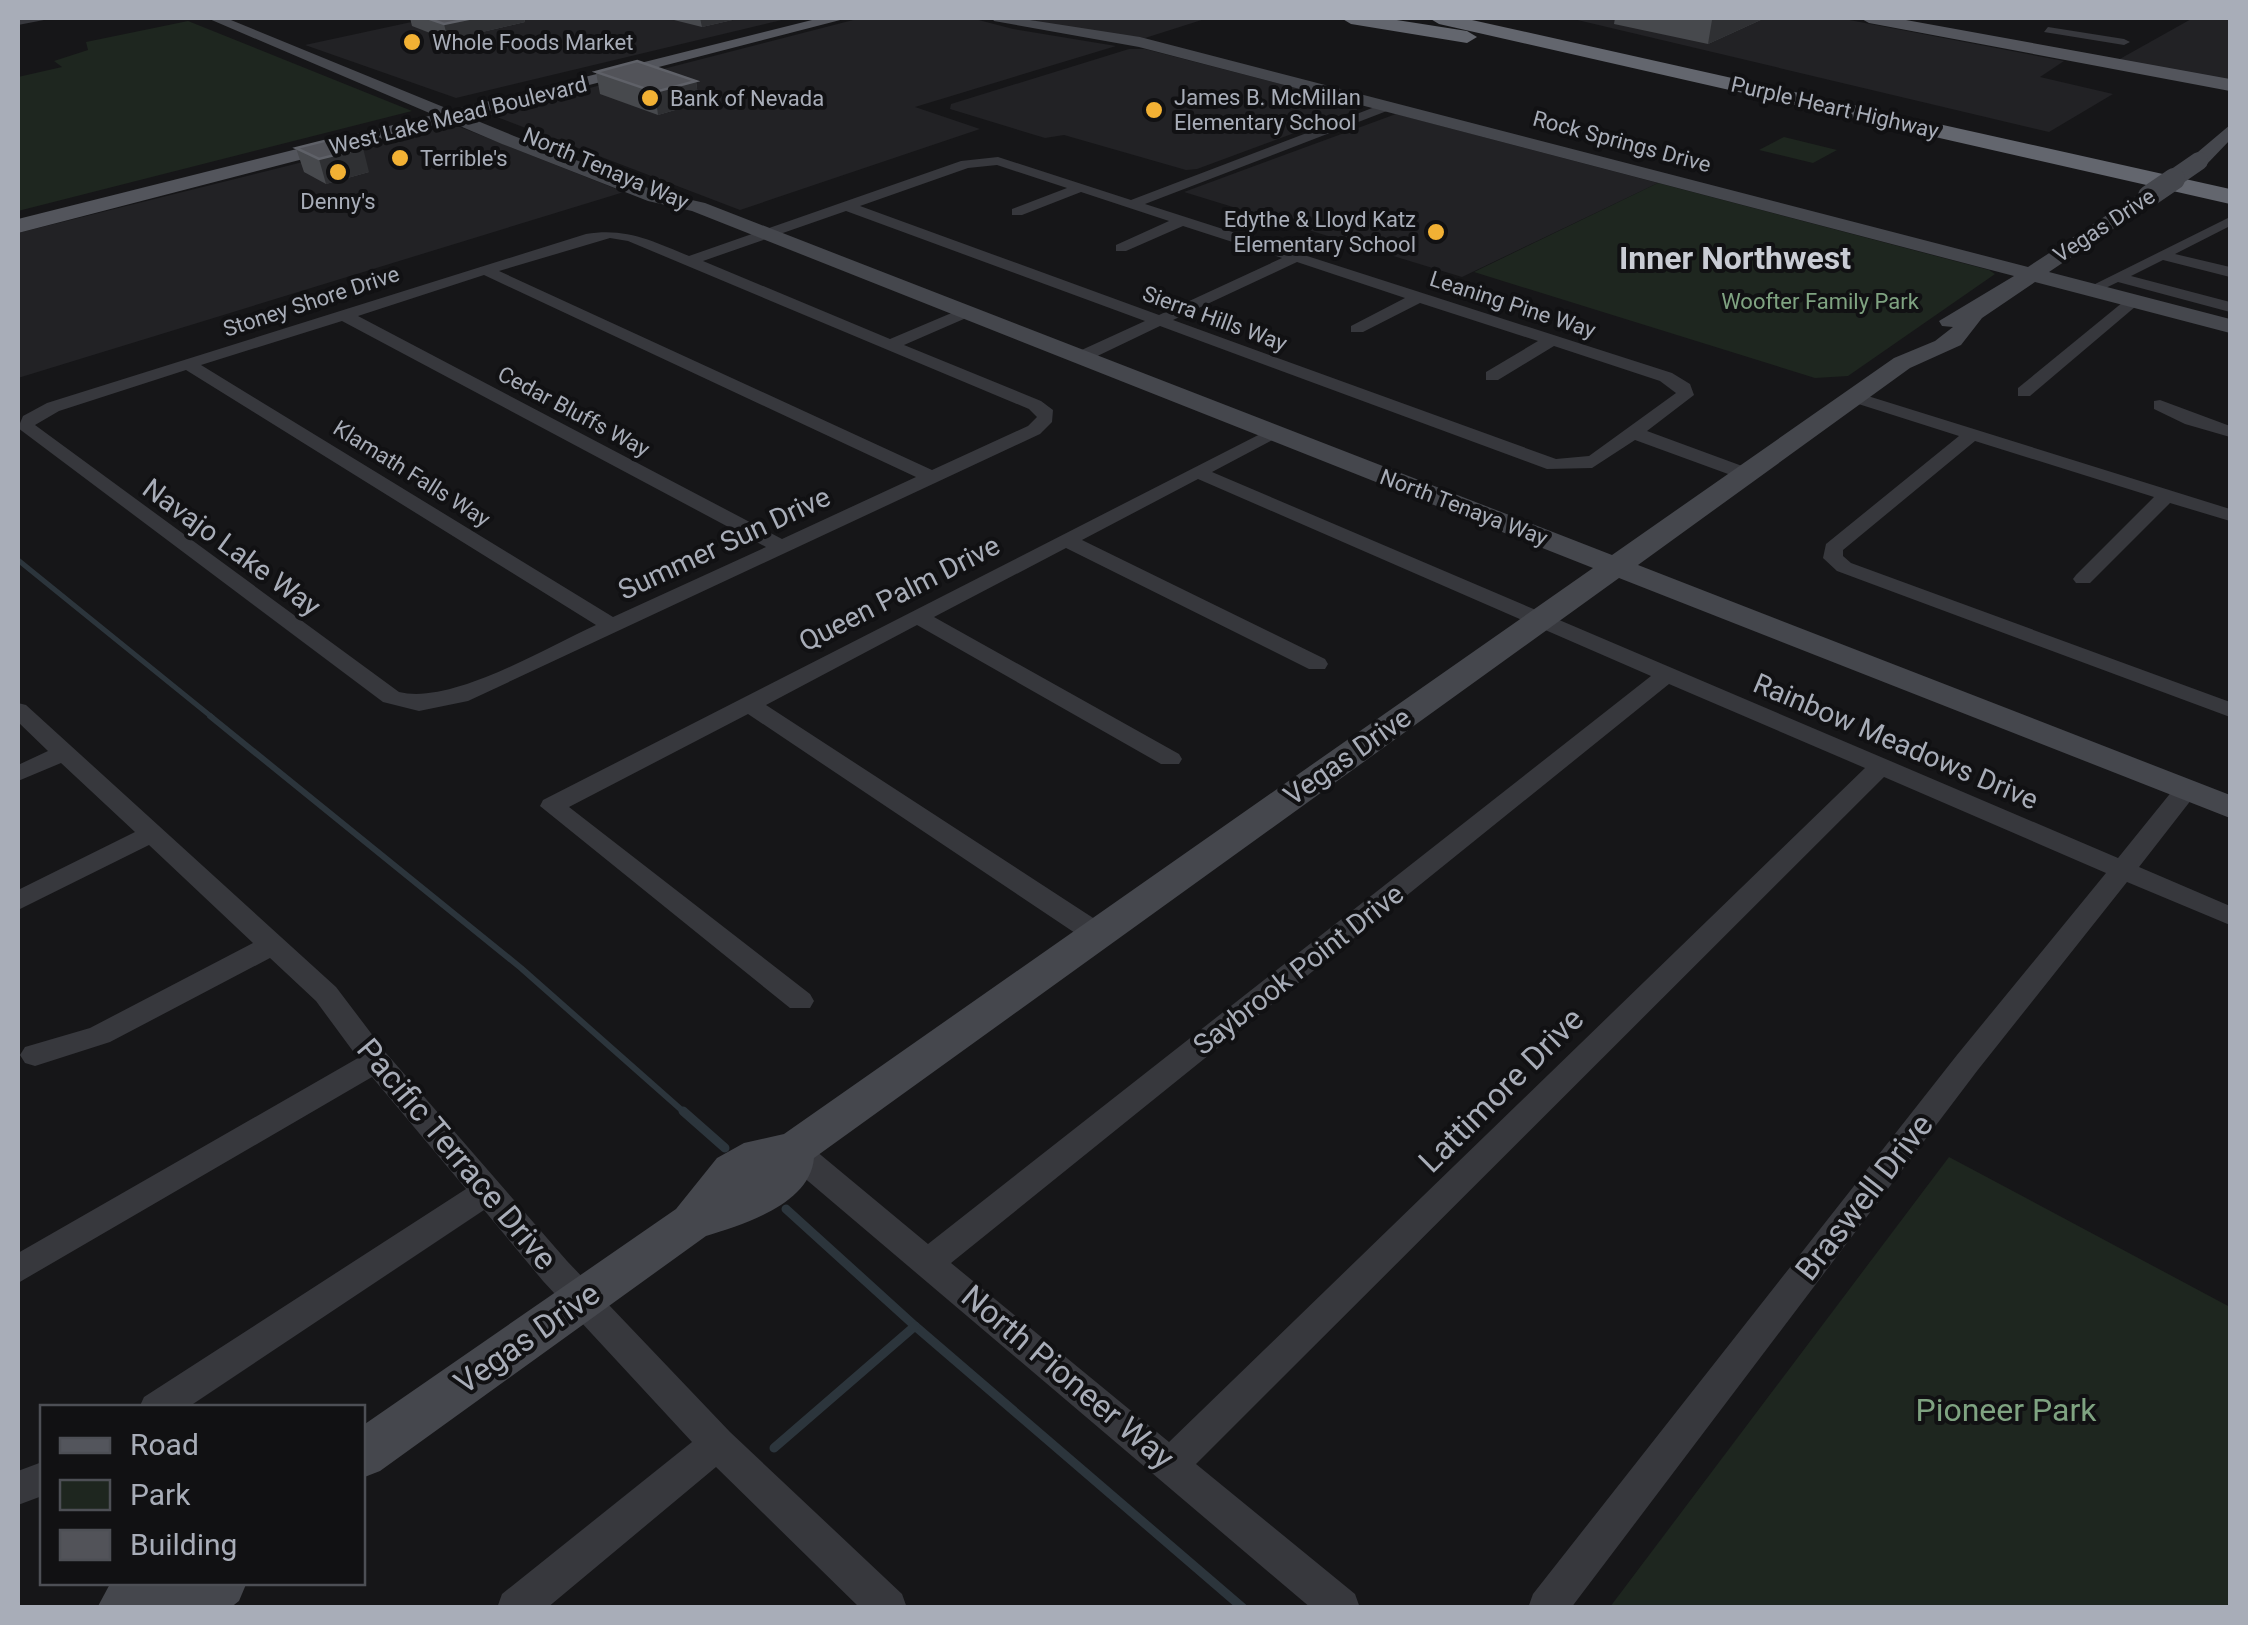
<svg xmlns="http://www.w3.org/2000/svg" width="2248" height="1625" viewBox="0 0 2248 1625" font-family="Roboto,sans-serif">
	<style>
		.built { fill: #222225 }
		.green { fill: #1e261f }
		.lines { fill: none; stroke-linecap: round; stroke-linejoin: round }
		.stream-far2 { stroke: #2c353c; stroke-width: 5 }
		.stream-far1 { stroke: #2c353c; stroke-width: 6 }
		.stream { stroke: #2c353c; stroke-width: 9 }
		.street { fill: #37383d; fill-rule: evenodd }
		.secondary { fill: #45474d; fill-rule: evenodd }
		.primary { fill: #53555c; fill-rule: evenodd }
		.highway { fill: #63666e; fill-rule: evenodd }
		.secondary-bridge-far1 { stroke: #45474d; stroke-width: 18 }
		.secondary-bridge { stroke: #45474d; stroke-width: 22 }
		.wall { fill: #47494d }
		.shaded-wall { fill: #2f3033 }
		.building { fill: #525359; stroke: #5f6168; stroke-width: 2.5 }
		.poi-dot { fill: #f2b134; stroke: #111113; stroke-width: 4 }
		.labels { text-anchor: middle; stroke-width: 8; stroke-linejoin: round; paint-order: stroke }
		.far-poi-label { font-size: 22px; fill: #a8adb8; stroke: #111113; text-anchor: start }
		.far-street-label { font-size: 22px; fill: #a8adb8; stroke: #111113 }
		.far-park-label { font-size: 22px; fill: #7fa381; stroke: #111113 }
		.street-label { font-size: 28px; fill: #a8adb8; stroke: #111113 }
		.far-district-label { font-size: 32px; font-weight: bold; fill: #c9ccd4; stroke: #111113 }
		.near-street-label { font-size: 32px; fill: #a8adb8; stroke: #111113 }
		.near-park-label { font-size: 32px; fill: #7fa381; stroke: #111113 }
	</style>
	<rect width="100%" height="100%" fill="#161618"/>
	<g class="built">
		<path d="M 430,18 L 790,18 L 456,98 L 305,45 Z"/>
		<path d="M 861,18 L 971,18 L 1013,29 L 1116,46 L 915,107 L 980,129 L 740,210 L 489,114 Z"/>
		<path d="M 1023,18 L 1208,18 L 1145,38 L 1059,27 Z"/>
		<path d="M 1569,18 L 1839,18 L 2064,61 L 2040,77 L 2113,94 L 2049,132 Z"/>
		<path d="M 2193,18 L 2230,18 L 2230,82 L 2118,60 Z"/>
		<path d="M 1129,49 L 1145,49 L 1355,103 L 1357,110 L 1197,169 L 1186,170 L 1064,135 L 1045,138 L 950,109 L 951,104 Z"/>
		<path d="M 1396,114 L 1658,183 L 1462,277 L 1184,192 Z"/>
		<path d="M 447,126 L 460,127 L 624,192 L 18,378 L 18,233 Z"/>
	</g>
	<g class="green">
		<path d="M 188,21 L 412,111 L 18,211 L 18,77 L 62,67 L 54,61 L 88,50 L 86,42 Z"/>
		<path d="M 1784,137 L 1837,150 L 1813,163 L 1759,150 Z"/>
		<path d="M 1658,183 L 1989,270 L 1995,274 L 1848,376 L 1815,378 L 1474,272 Z"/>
		<path d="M 1949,1157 L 2230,1307 L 2230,1607 L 1610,1607 Z"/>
	</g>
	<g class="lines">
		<path class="stream-far2" d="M 18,560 L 213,718"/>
		<path class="stream-far1" d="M 210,716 L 521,968 L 685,1113"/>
		<g class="stream">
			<path d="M 683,1111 L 725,1148"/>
			<path d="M 786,1209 L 915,1326 L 1243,1608"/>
			<path d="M 774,1448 L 915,1326"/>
		</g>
		<g class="street">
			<path d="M 45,18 L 44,20 L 18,25 L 18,19 Z"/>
			<path d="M 2048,27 L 2124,39 L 2130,42 L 2124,45 L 2044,32 Z"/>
			<path d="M 1388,102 L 1392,103 L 1392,109 L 1145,204 L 1672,373 L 1690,384 L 1694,395 L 1647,431 L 1753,470 L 1753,478 L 1739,478 L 1635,440 L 1592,468 L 1547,469 L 1160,326 L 1087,361 L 1075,361 L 1075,353 L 1145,321 L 846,211 L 703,261 L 890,339 L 961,309 L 973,309 L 973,315 L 904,345 L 1041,401 L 1053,410 L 1052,422 L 1040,434 L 468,701 L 419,711 L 383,702 L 18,428 L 23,416 L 47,403 L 586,234 C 625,227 653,241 689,256 L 961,161 L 998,157 L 1131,200 ZM 997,165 L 1067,188 L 1012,209 L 1012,215 L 1022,215 L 1081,192 L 1169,221 L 1116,245 L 1116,251 L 1126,251 L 1183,226 L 1282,258 L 1159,315 L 860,206 L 968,168 ZM 610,238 L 628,241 L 1029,409 L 1037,417 L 1028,426 L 932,470 L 499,271 ZM 1297,262 L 1405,298 L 1351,326 L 1351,332 L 1363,332 L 1420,303 L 1538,341 L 1486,372 L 1486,380 L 1498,380 L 1554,346 L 1660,381 L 1676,393 L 1589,456 L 1556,459 L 1173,320 ZM 484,275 L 916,477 L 782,539 L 358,316 ZM 342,321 L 766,547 L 613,617 L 201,365 ZM 186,370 L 596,625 C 545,648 452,705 399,692 L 35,425 L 59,411 Z"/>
			<path d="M 2230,217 L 2230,226 L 2175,254 L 2230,267 L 2230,277 L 2163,260 L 2131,276 L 2230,302 L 2230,312 L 2118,282 L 2091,295 L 2083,290 Z"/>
			<path d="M 2128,298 L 2142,301 L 2030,396 L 2018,396 L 2018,388 Z"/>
			<path d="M 1855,392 L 2230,509 L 2230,521 L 2170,503 L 2090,583 L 2076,583 L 2073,579 L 2076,575 L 2154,497 L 1975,441 L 1843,550 L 1843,556 L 1851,563 L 2230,702 L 2230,717 L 1837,571 L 1823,558 L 1826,544 L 1959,436 L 1849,401 L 1846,397 Z"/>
			<path d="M 2160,400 L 2230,426 L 2230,437 L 2185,424 L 2154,409 L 2154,401 Z"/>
			<path d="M 1274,427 L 1283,432 L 1280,436 L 1212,472 L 2118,858 L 2177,785 L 2195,785 L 2198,790 L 2195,795 L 2139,867 L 2230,906 L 2230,925 L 2127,882 L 1977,1071 L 1571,1608 L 1528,1608 L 1533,1594 L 1957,1055 L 2106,873 L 1884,777 L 1196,1464 L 1355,1594 L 1360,1608 L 1311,1608 L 782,1159 L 778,1150 L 782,1141 L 793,1138 L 804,1141 L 928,1244 L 1651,676 L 1198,479 L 1082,540 L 1325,659 L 1328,664 L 1325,669 L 1309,669 L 1066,548 L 934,617 L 1179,754 L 1182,759 L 1179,764 L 1161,764 L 917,625 L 766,705 L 1107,927 L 1111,934 L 1107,941 L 1087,941 L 748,714 L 569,807 L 810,994 L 814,1001 L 810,1008 L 790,1008 L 540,806 L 543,800 ZM 1669,684 L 1865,768 L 1169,1442 L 951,1263 Z"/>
			<path d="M 18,703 L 26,705 L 336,987 L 386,1053 L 567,1261 L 730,1432 L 902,1594 L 907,1608 L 860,1608 L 716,1467 L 547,1608 L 497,1608 L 502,1594 L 692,1442 L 543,1281 L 484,1210 L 187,1408 L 139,1408 L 144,1397 L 466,1189 L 372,1077 L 18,1283 L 18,1253 L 358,1058 L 316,1001 L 270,958 L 110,1042 L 35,1066 L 25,1063 L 20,1055 L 25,1047 L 90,1028 L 253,943 L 149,845 L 18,910 L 18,890 L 135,832 L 61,763 L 18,781 L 18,765 L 48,751 L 18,722 Z"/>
			<path d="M 42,1462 L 42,1496 L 18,1505 L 18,1471 Z"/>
		</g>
		<g class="secondary">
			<path d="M 207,18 L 226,18 L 514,136 L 661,193 L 705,203 L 1612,555 L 1894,358 L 1935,341 L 1953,327 L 1942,326 L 1939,321 L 2014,276 L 1139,47 L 994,21 L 992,18 L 1017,18 L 1140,37 L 2028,267 L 2142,192 L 2156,192 L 2156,200 L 2049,272 L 2230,319 L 2230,333 L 2035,282 L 1982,318 L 1961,345 L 1910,368 L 1638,565 L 2230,795 L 2230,818 L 1619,578 L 814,1158 C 810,1204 745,1224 706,1236 L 380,1471 L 362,1478 L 362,1426 L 676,1209 L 717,1158 L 744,1143 L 784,1134 L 1593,568 L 692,211 L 648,201 L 502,144 Z"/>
			<path d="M 2230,125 L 2230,140 L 2206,165 L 2192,165 L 2192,157 Z"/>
			<path d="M 111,1582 L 247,1582 L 239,1601 L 230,1608 L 97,1608 Z"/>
		</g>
		<g class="primary">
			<path d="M 820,18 L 848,18 L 18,233 L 18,219 Z"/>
			<path d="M 1860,18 L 1895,18 L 2230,79 L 2230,91 L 1869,23 Z"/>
		</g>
		<g class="highway">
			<path d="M 1341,18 L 1384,18 L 1467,31 L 1477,37 L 1467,43 L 1351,24 Z"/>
			<path d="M 1429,18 L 1463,18 L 2230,189 L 2230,204 L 1439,24 Z"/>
		</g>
		<path class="secondary-bridge-far1" d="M 2170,181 L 2199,161"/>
		<path class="secondary-bridge" d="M 2149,196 L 2174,179"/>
	</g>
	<g class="wall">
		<path d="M 410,18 L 524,18 L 525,22 L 448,40 L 412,26 Z"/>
		<path d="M 666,18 L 741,18 L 702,27 Z"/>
		<path d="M 1615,18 L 1765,18 L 1708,44 L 1614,24 Z"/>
		<path d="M 596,72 L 696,81 L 699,103 L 658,115 L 600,94 Z"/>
		<path d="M 296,148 L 369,172 L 326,184 L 304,172 Z"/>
	</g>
	<g class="shaded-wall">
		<path d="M 473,18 L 524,18 L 525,22 L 448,40 L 444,24 Z"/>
		<path d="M 700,18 L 741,18 L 702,27 Z"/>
		<path d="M 1719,18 L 1765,18 L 1708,44 L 1712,20 Z"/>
		<path d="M 696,81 L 699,103 L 658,115 L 655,92 Z"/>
		<path d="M 363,148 L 369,172 L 326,184 L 319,159 Z"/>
	</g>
	<g class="building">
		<path d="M 427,18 L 473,18 L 444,24 Z"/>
		<path d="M 637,61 L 696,81 L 655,92 L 596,72 Z"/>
		<path d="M 340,137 L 363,148 L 319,159 L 296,148 Z"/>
	</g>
	<g class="poi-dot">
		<circle cx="412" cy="42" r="10"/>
		<circle cx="650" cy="98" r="10"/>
		<circle cx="1154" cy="110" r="10"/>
		<circle cx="400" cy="158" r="10"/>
		<circle cx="338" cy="172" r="10"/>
		<circle cx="1436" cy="232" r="10"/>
	</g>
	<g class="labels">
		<g class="far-poi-label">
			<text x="432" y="50">Whole Foods Market</text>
			<text x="1174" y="105">James B. McMillan<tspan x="1174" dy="25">Elementary School</tspan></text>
			<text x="670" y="106">Bank of Nevada</text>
			<text x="420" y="166">Terrible's</text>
			<text x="338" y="209" text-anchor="middle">Denny's</text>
			<text x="1416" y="227" text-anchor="end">Edythe &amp; Lloyd Katz<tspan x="1416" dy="25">Elementary School</tspan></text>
		</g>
		<g class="far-street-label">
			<text transform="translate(1835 107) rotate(13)" y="8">Purple Heart Highway</text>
			<text transform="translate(458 115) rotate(-14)" y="8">West Lake Mead Boulevard</text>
			<text transform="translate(1622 141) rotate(15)" y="8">Rock Springs Drive</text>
			<text transform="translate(606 168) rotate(23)" y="8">North Tenaya Way</text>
			<text transform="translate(2104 225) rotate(-33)" y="8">Vegas Drive</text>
			<text transform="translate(311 301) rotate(-18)" y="8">Stoney Shore Drive</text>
			<text transform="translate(1513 304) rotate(18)" y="8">Leaning Pine Way</text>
			<text transform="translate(1215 318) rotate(20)" y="8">Sierra Hills Way</text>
			<text transform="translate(574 411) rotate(28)" y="8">Cedar Bluffs Way</text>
			<text transform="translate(412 473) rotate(32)" y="8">Klamath Falls Way</text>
			<text transform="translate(1464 507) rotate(21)" y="8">North Tenaya Way</text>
		</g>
		<g class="far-park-label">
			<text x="1820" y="309">Woofter Family Park</text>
		</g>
		<g class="street-label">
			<text transform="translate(724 543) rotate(-25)" y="10">Summer Sun Drive</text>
			<text transform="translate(232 547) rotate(36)" y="10">Navajo Lake Way</text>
			<text transform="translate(899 593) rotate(-27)" y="10">Queen Palm Drive</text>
			<text transform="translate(1896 741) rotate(23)" y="10">Rainbow Meadows Drive</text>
			<text transform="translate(1347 756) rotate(-35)" y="10">Vegas Drive</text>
			<text transform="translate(1298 969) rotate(-38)" y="10">Saybrook Point Drive</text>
		</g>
		<g class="far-district-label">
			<text x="1735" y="269">Inner Northwest</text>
		</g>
		<g class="near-street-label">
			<text transform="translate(1501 1090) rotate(-45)" y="11">Lattimore Drive</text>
			<text transform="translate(457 1154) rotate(50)" y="11">Pacific Terrace Drive</text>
			<text transform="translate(1864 1197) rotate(-52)" y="11">Braswell Drive</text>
			<text transform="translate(527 1338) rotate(-35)" y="11">Vegas Drive</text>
			<text transform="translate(1068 1377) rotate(40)" y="11">North Pioneer Way</text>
		</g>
		<g class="near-park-label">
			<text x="2006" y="1421">Pioneer Park</text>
		</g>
	</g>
	<rect width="2248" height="1625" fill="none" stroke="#a8adb8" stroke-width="40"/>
	<rect x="40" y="1405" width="325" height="180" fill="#111113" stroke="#4d4f55" stroke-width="2.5"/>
	<rect x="60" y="1438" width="50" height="15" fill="#53555c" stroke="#4d4f55" stroke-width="2.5"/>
	<text x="130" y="1455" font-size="30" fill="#a8adb8">Road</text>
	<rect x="60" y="1480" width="50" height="30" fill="#1e261f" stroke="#4d4f55" stroke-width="2.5"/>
	<text x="130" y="1505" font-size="30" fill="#a8adb8">Park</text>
	<rect x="60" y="1530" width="50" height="30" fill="#525359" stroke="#4d4f55" stroke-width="2.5"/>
	<text x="130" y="1555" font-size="30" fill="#a8adb8">Building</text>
</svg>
